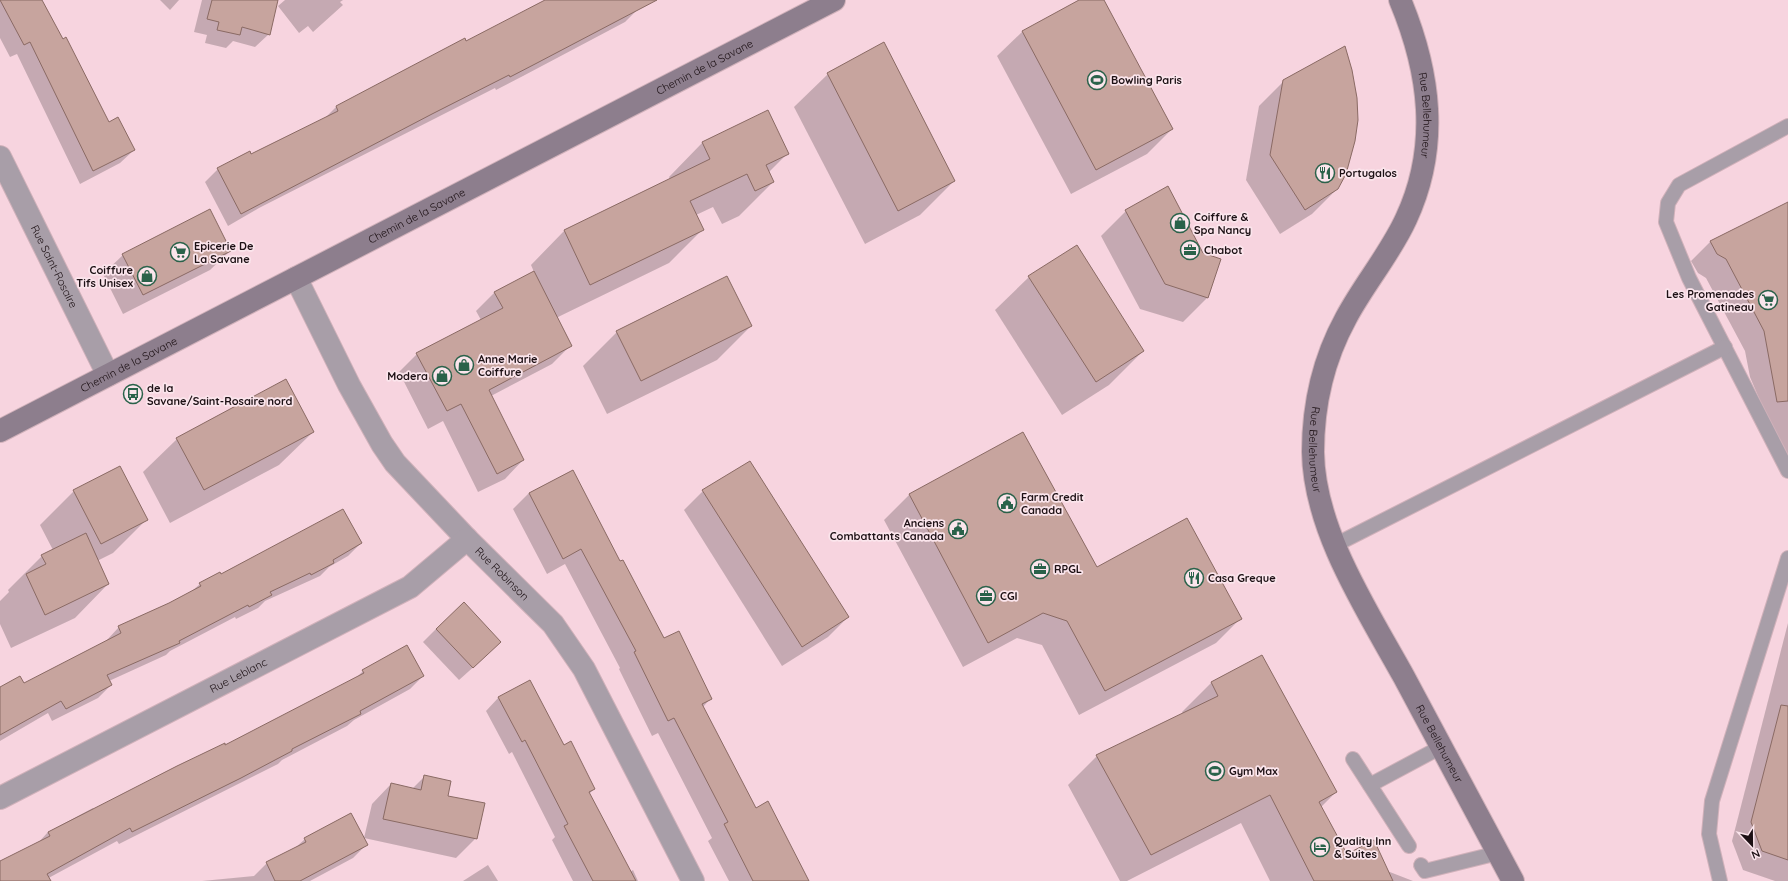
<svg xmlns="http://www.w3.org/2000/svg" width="1788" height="881" viewBox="0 0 1788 881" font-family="Quicksand,sans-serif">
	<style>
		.shadow { fill: #0003 }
		.building { fill: #c7a49e; stroke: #8a6a64 }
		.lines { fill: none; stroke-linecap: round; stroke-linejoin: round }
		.lane-casing { stroke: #d0b1ba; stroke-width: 16 }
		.street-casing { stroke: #d0b1ba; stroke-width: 24 }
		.secondary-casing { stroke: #d0b1ba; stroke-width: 24 }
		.lane { stroke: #a89ea8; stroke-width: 14 }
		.street { stroke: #a89ea8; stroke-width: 22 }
		.secondary { stroke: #8d7e8d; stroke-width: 22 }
		.labels { text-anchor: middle; stroke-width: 3.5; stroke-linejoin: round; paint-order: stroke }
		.street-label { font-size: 11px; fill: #1c1014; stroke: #fbe5ec }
		.poi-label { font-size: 11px; font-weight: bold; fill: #1c1014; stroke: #fbe5ec; text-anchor: start }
	</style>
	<rect width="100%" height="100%" fill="#f7d4df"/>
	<g class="shadow">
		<path d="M 0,0 L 41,0 L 108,123 L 134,150 L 120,163 L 80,184 L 17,54 L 10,57 L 0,38 Z"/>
		<path d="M 160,0 L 179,0 L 170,10 Z"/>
		<path d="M 202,0 L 277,0 L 269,34 L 255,47 L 233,41 L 226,48 L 205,43 L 207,35 L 194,32 Z"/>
		<path d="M 285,0 L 343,0 L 340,2 L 343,5 L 313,32 L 308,26 L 299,33 L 278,6 Z"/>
		<path d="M 547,0 L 654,0 L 638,9 L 625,22 L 523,76 L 496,90 L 495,88 L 259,208 L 228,226 L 205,182 L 218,169 L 251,155 L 325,118 L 336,107 L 409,68 L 466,42 Z"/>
		<path d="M 1081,0 L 1103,0 L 1172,129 L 1147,154 L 1071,194 L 997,56 L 1022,32 Z"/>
		<path d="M 828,74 L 954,181 L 920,215 L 865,244 L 794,107 Z"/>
		<path d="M 1284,81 L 1337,189 L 1312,214 L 1280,234 L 1246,180 L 1259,106 Z"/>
		<path d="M 767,112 L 788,153 L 768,173 L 773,182 L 739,216 L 722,224 L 713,207 L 696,215 L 702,230 L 669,263 L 556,318 L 570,346 L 552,364 L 491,396 L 523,460 L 505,479 L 478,492 L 443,421 L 428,429 L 399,372 L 417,354 L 481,320 L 476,311 L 495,292 L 534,272 L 531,265 L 564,231 L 670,179 L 669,177 L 702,143 Z"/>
		<path d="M 1788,203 L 1788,456 L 1772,429 L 1750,377 L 1745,351 L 1706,278 L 1698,273 L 1691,261 L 1710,242 Z"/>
		<path d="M 1126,211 L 1208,297 L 1183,322 L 1140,309 L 1101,236 Z"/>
		<path d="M 230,251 L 210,270 L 123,314 L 103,274 L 123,255 Z"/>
		<path d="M 1029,277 L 1143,351 L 1109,385 L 1062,415 L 995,310 Z"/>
		<path d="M 751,326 L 717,360 L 607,414 L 583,366 L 617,332 Z"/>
		<path d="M 313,432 L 279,465 L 170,523 L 143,472 L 177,439 Z"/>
		<path d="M 1023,433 L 1097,568 L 1241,618 L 1216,643 L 1079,715 L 1042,645 L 1017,638 L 963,667 L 884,520 L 909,495 Z"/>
		<path d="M 572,471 L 620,563 L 664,639 L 710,699 L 703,707 L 756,809 L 808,881 L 729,881 L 708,841 L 712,838 L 658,733 L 652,736 L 619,669 L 620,668 L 565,564 L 547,574 L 513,509 L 529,493 Z"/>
		<path d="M 74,491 L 146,520 L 113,553 L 97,561 L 108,584 L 75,618 L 11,648 L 0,624 L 0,601 L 9,592 L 8,590 L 42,556 L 53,550 L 40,525 Z"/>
		<path d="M 703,491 L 848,617 L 828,637 L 782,666 L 684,510 Z"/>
		<path d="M 361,543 L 348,556 L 329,567 L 320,576 L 265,601 L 258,608 L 236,619 L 235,617 L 170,651 L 166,655 L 109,681 L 111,685 L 98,698 L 52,721 L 48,713 L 0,741 L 0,688 L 24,685 L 106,641 L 119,627 L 169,604 L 192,591 L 200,584 L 221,576 Z"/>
		<path d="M 1788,623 L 1788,881 L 1775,881 L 1743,870 L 1732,841 Z"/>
		<path d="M 436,629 L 487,655 L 459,680 L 423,642 Z"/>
		<path d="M 1261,656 L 1336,792 L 1321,807 L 1346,855 L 1413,881 L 1270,881 L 1241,823 L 1127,881 L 1120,881 L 1068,785 L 1097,756 L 1183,714 L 1182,712 L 1211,683 Z"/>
		<path d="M 363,671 L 423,676 L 410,689 L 354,720 L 347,726 L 282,760 L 278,764 L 119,844 L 117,841 L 43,881 L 0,881 L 0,862 L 38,843 L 48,832 L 93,808 L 94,811 L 225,746 L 356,678 Z"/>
		<path d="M 499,697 L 564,746 L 594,789 L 589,794 L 630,872 L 633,870 L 638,881 L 573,881 L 552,840 L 555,837 L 512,752 L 509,754 L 486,711 Z"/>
		<path d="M 425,776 L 447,797 L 476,838 L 456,858 L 364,838 L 372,804 L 391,784 L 412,789 Z"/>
		<path d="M 305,839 L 366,845 L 353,858 L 310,881 L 202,881 L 254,876 L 267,863 L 294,849 Z"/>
		<path d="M 488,865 L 498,881 L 463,881 Z"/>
	</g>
	<g class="building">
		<path d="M 0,0 L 42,0 L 63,39 L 66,37 L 109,122 L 118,117 L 135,150 L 93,171 L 30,42 L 24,45 Z"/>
		<path d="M 212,0 L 278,0 L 270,35 L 242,27 L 240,35 L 217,30 L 219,22 L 207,19 Z"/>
		<path d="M 545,0 L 657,0 L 537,63 L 510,77 L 509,75 L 432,114 L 241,214 L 217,168 L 250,151 L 251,154 L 338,111 L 336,106 L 408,68 L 465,38 L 466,41 Z"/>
		<path d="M 1079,0 L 1104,0 L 1173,129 L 1096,170 L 1022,31 Z"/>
		<path d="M 884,42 L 955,181 L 898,211 L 827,73 Z"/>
		<path d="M 1345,46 L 1352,70 L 1357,98 L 1358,120 L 1355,141 L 1346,174 L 1338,189 L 1305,210 L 1270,155 L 1283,80 Z"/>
		<path d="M 768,110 L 789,154 L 766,165 L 774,182 L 755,191 L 747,174 L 690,201 L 704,230 L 590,285 L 564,230 L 710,159 L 702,142 Z"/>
		<path d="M 1168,186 L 1203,253 L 1221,259 L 1208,298 L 1165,284 L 1125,210 Z"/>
		<path d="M 1788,202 L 1788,401 L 1777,402 L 1764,331 L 1726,259 L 1717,254 L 1710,241 Z"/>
		<path d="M 210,209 L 231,251 L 143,295 L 122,254 Z"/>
		<path d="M 1077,245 L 1144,351 L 1096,382 L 1028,276 Z"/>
		<path d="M 534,271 L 572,346 L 489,390 L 524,460 L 497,474 L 461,404 L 447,411 L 416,353 L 503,308 L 494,292 Z"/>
		<path d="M 727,276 L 752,326 L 641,381 L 616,331 Z"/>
		<path d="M 286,379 L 314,432 L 204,490 L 176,438 Z"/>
		<path d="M 1023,432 L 1097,567 L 1187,518 L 1242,619 L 1105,691 L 1067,621 L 1043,613 L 988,643 L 909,494 Z"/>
		<path d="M 750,461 L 849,617 L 802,647 L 702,490 Z"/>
		<path d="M 120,466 L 148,520 L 101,544 L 73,490 Z"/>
		<path d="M 573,470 L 620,561 L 623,560 L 664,638 L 679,631 L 712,699 L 702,704 L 756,808 L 768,801 L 809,881 L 753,881 L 724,824 L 728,822 L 674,718 L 668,721 L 634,652 L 636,651 L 581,549 L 563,559 L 529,493 Z"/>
		<path d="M 343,509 L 362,543 L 333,560 L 334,563 L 311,575 L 310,573 L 270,592 L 272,595 L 249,607 L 248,605 L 179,641 L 180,643 L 107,675 L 112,685 L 66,709 L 61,701 L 0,735 L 0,687 L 20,676 L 24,683 L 121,633 L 118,626 L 169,603 L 201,586 L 199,583 L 220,572 L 221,574 Z"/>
		<path d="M 86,533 L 109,584 L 45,615 L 26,574 L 46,564 L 41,555 Z"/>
		<path d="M 464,602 L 501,642 L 473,668 L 436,629 Z"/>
		<path d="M 407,645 L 424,676 L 360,711 L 361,714 L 292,749 L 292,751 L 241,778 L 132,832 L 130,828 L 47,874 L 51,881 L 0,881 L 0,861 L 50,836 L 48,832 L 177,766 L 225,743 L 225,745 L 364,673 L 362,670 Z"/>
		<path d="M 1262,655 L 1337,792 L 1319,802 L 1347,854 L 1374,840 L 1393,881 L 1314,881 L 1270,795 L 1151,855 L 1096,755 L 1218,696 L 1211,682 Z"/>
		<path d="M 530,680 L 564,745 L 571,741 L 595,789 L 589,792 L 636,881 L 593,881 L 564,826 L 568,824 L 525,740 L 522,742 L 498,697 Z"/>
		<path d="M 1781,705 L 1788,706 L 1788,860 L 1762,851 L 1751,822 Z"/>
		<path d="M 424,775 L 451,781 L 448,796 L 485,803 L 477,839 L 383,819 L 391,783 L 421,790 Z"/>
		<path d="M 351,813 L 368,845 L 300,881 L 275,881 L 266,862 L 306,842 L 304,838 Z"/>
	</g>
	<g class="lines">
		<defs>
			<g id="lane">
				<path d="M 1788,126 L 1679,185 L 1668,203 L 1666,222 L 1689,278 L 1788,471"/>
				<path d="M 1335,545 L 1725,347"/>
				<path d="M 1353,759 L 1409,846"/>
				<path d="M 1370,785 L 1441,747"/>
				<path d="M 1421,865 L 1425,871 L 1498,853"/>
				<path d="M 1720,881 L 1709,834 L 1712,801 L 1788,558"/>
			</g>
			<g id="street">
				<path id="s1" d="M 0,157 L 108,375"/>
				<path id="s2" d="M 296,278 L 349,385 L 382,444 L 395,463 L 467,539 L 553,624 L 584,669 L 693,881"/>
				<path id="s3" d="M 0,798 L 410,587 L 467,539"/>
			</g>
			<g id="secondary">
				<path id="s4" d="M 1400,0 C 1430,72 1440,146 1406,219 C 1390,254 1364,284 1346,318 C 1323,360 1313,404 1313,452 C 1314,530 1367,610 1404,677 C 1440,745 1477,813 1513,881"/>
				<path id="s5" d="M 0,431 L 834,0"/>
			</g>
		</defs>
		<use href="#lane" class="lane-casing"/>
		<use href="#street" class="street-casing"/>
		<use href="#secondary" class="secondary-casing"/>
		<use href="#lane" class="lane"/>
		<use href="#street" class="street"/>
		<use href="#secondary" class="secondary"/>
	</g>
	<defs>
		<symbol id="stadium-ring" viewBox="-11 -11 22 22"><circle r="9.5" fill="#fbe5ec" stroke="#2a624a" stroke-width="1.5"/><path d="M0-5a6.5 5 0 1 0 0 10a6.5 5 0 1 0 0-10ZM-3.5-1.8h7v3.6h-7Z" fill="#2a624a"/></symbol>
		<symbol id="restaurant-ring" viewBox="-11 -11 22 22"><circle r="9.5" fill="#fbe5ec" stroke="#2a624a" stroke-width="1.5"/><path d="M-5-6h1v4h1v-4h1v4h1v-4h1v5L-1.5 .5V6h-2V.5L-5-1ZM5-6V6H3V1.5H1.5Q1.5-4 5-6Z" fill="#2a624a"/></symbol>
		<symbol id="shop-ring" viewBox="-11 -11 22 22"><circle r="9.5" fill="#fbe5ec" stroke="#2a624a" stroke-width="1.5"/><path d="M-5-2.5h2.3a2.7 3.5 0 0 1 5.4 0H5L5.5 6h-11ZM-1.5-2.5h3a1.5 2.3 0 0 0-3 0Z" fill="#2a624a"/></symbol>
		<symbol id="office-ring" viewBox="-11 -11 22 22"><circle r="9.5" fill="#fbe5ec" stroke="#2a624a" stroke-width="1.5"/><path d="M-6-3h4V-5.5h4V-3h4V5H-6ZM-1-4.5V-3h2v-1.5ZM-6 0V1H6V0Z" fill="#2a624a"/></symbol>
		<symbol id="supermarket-ring" viewBox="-11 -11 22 22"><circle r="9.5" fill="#fbe5ec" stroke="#2a624a" stroke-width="1.5"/><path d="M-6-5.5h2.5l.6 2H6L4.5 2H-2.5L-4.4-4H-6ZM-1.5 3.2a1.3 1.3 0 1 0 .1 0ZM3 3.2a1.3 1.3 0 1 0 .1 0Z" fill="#2a624a"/></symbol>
		<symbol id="bus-ring" viewBox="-11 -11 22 22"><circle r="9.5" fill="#fbe5ec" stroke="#2a624a" stroke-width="1.5"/><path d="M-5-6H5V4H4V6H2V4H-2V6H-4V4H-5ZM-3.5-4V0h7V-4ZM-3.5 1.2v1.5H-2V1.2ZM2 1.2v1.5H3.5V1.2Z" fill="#2a624a"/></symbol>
		<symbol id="civic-ring" viewBox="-11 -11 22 22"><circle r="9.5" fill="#fbe5ec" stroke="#2a624a" stroke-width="1.5"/><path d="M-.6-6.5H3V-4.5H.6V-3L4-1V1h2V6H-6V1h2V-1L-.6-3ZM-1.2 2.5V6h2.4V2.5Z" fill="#2a624a"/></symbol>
		<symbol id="hotel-ring" viewBox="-11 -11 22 22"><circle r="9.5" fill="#fbe5ec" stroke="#2a624a" stroke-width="1.5"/><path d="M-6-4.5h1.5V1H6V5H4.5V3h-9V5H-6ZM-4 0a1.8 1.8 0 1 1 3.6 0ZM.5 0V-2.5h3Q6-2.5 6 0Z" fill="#2a624a"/></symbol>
	</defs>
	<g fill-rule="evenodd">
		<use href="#stadium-ring" x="1086" y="69" width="22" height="22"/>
		<use href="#restaurant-ring" x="1314" y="162" width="22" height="22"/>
		<use href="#shop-ring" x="1169" y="212" width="22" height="22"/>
		<use href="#office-ring" x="1179" y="239" width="22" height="22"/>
		<use href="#supermarket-ring" x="169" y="241" width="22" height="22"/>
		<use href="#shop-ring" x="136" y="265" width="22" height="22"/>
		<use href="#supermarket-ring" x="1757" y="289" width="22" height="22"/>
		<use href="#shop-ring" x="453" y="354" width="22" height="22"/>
		<use href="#shop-ring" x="431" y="365" width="22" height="22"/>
		<use href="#bus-ring" x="122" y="383" width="22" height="22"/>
		<use href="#civic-ring" x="996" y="492" width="22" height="22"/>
		<use href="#civic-ring" x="947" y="518" width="22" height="22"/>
		<use href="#office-ring" x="1029" y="558" width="22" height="22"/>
		<use href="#restaurant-ring" x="1183" y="567" width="22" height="22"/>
		<use href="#office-ring" x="975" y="585" width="22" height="22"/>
		<use href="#stadium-ring" x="1204" y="760" width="22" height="22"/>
		<use href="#hotel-ring" x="1309" y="836" width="22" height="22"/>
	</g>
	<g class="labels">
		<g class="street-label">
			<text dy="4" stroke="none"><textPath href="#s5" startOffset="793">Chemin de la Savane</textPath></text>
			<text dy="4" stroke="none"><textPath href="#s4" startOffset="119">Rue Bellehumeur</textPath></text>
			<text dy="4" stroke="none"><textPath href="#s5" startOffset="469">Chemin de la Savane</textPath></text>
			<text dy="4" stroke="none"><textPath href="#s1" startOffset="122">Rue Saint-Rosaire</textPath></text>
			<text dy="4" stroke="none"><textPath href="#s5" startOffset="145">Chemin de la Savane</textPath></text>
			<text dy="4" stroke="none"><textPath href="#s4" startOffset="479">Rue Bellehumeur</textPath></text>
			<text dy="4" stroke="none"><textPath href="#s2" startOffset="364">Rue Robinson</textPath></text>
			<text dy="4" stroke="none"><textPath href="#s3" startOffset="268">Rue Leblanc</textPath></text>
			<text dy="4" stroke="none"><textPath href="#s4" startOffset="802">Rue Bellehumeur</textPath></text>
		</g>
		<g class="poi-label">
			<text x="1111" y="84">Bowling Paris</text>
			<text x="1339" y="177">Portugalos</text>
			<text x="1194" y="221">Coiffure &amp;<tspan x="1194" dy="13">Spa Nancy</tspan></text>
			<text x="194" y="250">Epicerie De<tspan x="194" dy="13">La Savane</tspan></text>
			<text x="1204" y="254">Chabot</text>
			<text x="133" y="274" text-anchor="end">Coiffure<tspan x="133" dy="13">Tifs Unisex</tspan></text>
			<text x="1754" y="298" text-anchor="end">Les Promenades<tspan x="1754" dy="13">Gatineau</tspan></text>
			<text x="478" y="363">Anne Marie<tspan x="478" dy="13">Coiffure</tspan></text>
			<text x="428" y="380" text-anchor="end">Modera</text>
			<text x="147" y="392">de la<tspan x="147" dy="13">Savane/Saint-Rosaire nord</tspan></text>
			<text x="1021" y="501">Farm Credit<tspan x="1021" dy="13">Canada</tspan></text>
			<text x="944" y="527" text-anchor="end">Anciens<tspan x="944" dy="13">Combattants Canada</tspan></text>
			<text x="1054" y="573">RPGL</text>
			<text x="1208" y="582">Casa Greque</text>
			<text x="1000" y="600">CGI</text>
			<text x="1229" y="775">Gym Max</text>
			<text x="1334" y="845">Quality Inn<tspan x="1334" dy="13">&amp; Suites</tspan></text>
		</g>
	</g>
	<g transform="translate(1752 845) rotate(158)" stroke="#fbe5ec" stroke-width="3" paint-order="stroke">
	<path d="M0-3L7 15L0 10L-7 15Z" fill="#1c1014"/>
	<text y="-6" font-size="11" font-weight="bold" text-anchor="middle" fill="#1c1014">N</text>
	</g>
</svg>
